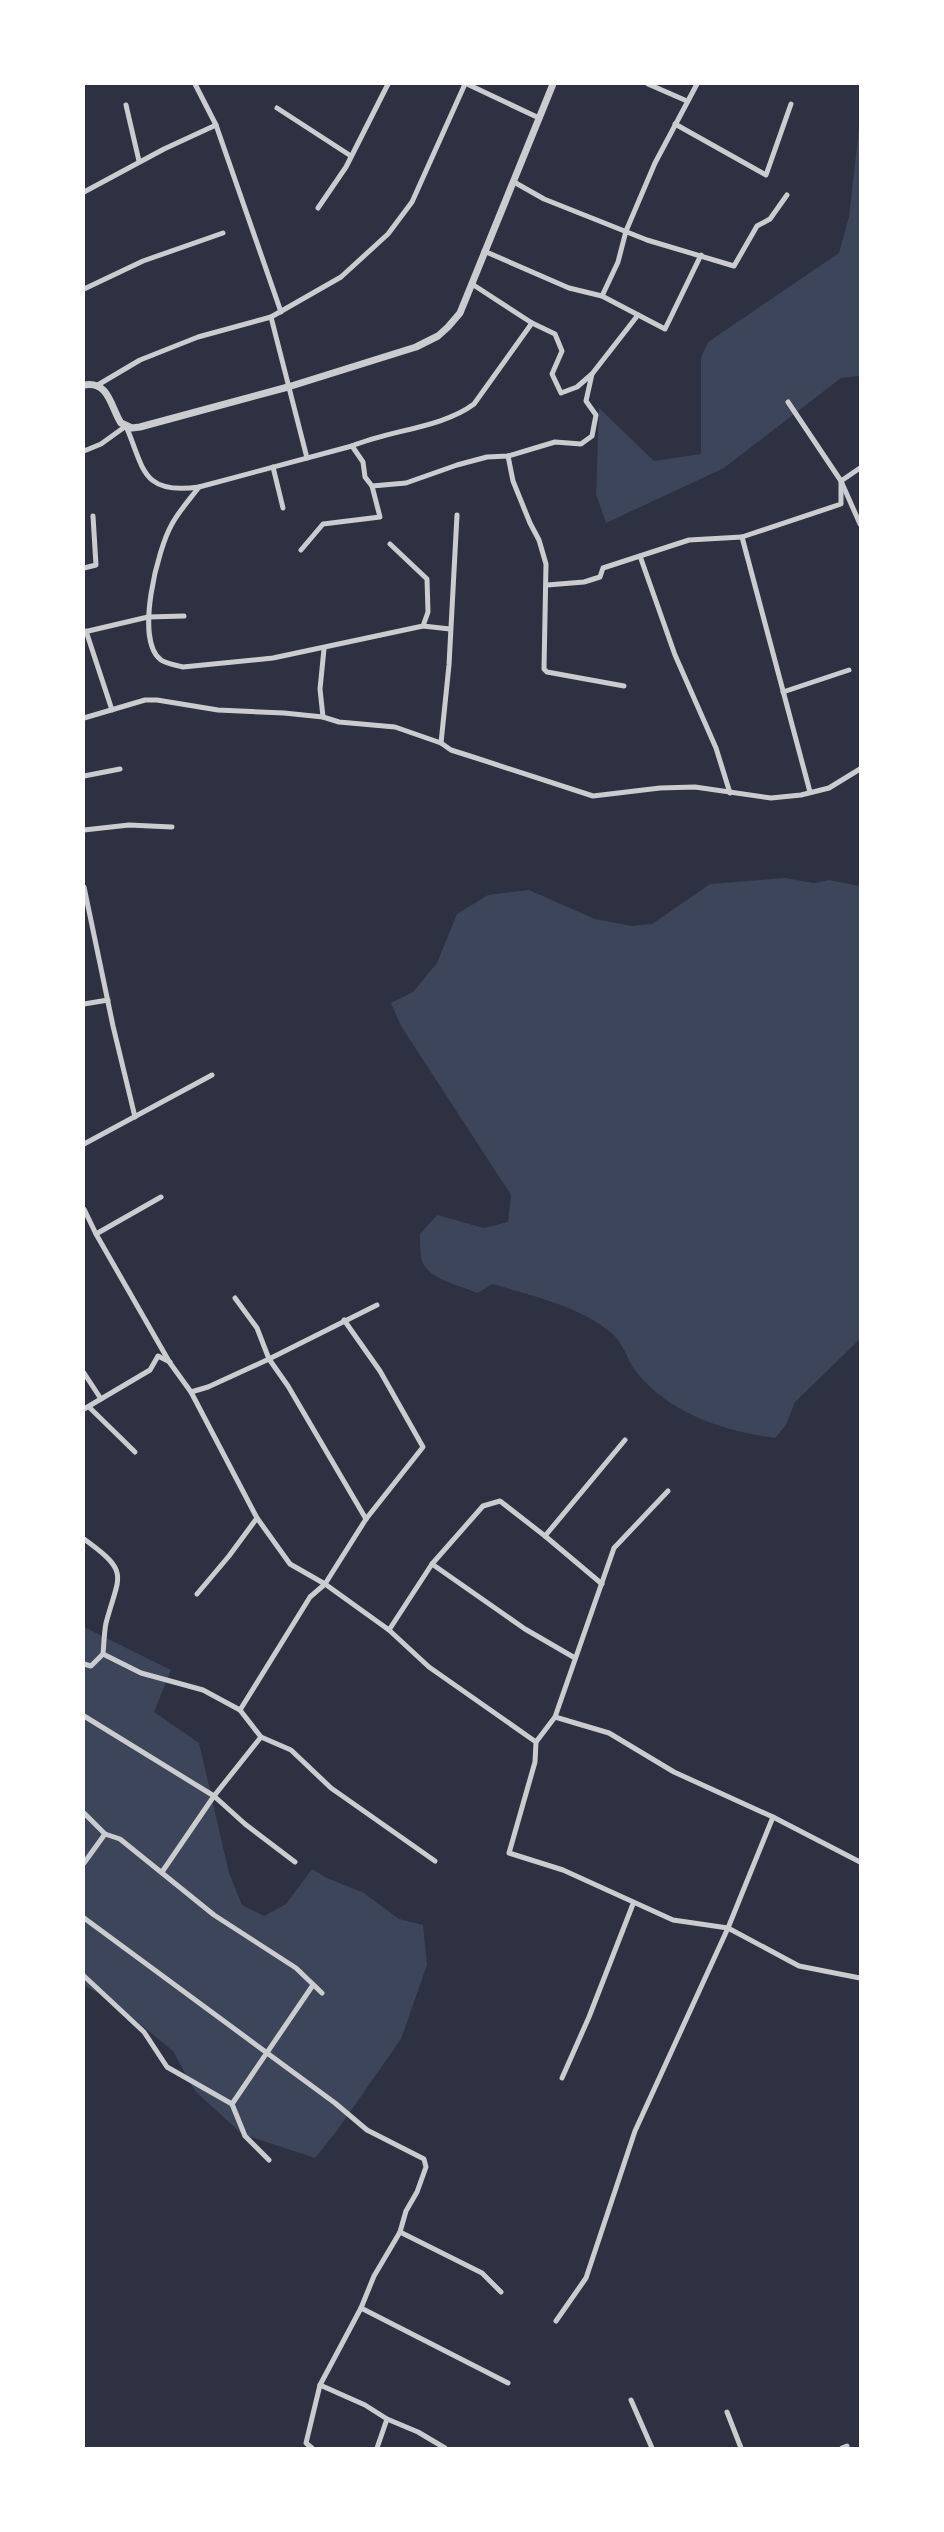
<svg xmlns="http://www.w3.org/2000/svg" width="944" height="2532" viewBox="0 0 944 2532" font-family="Mulish,sans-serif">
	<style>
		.green { fill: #3c4559 }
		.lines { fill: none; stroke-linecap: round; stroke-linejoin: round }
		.minor { stroke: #caccd0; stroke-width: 5 }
		.tertiary { stroke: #caccd0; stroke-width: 7 }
	</style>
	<rect width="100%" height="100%" fill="#2d3142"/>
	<g class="green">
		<path d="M 860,120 L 860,376 L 841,378 L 724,468 L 606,523 L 596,494 L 599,408 L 654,461 L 701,454 L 701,358 L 708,342 L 839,253 L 849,217 Z"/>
		<path d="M 785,878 L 814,883 L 829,880 L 860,886 L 860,1339 L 795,1402 L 786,1425 L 775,1438 C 725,1431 672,1415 638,1374 C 626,1360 625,1343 609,1331 C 576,1305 532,1296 493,1284 L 477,1293 C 460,1285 424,1279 421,1257 C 420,1250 420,1241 420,1234 L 437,1215 L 484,1228 L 508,1222 L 511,1195 L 401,1026 L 391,1003 L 413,992 L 437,963 L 457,914 L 488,895 L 529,890 L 595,919 L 632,926 L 652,924 L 710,884 Z"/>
		<path d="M 84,1627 L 171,1670 L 154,1712 L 199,1743 L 229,1873 L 242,1905 L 264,1916 L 286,1904 L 312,1869 L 327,1878 L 364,1893 L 399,1919 L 423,1925 L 427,1965 L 401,2039 L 336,2132 L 315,2158 L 242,2134 L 195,2091 L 173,2051 L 113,2002 L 84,1985 Z"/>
	</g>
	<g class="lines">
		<g class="minor">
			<path d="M 195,84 L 216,125 L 281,312"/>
			<path d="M 467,84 L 539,118"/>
			<path d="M 648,84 L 687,101"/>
			<path d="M 126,105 L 139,161"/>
			<path d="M 277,108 L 351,156"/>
			<path d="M 675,124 L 766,175 L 791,104"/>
			<path d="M 514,182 L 544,199 L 647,240 L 734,266 L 757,226 L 770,219 L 787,195"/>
			<path d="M 84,192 L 164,149 L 216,125"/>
			<path d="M 318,208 L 346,167 L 388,84"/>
			<path d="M 484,251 L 569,288 L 602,296 L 665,329 L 701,255"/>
			<path d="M 84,289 L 143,261 L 223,233"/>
			<path d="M 602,296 L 618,262 L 626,231 L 655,163 L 697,84"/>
			<path d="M 271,317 L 307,458"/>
			<path d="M 592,374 L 638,315"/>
			<path d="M 96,386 L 140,360 L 198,337 L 271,317 L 341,277 L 388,234 L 412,202 L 465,84"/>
			<path d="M 788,402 L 841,481 L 860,524"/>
			<path d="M 352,446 L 363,462 L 365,477 L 372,486 L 406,483 L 457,465 L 487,457 L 508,456 L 555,442 L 581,444 L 592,436 L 596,415 L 586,401 L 592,374 L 577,387 L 561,393 L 552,374 L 562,351 L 555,334 L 532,323 L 472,284"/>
			<path d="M 84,451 L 101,444 L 126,426 C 144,468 141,495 199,487 L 352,446 C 390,430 442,428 474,404 L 532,323"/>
			<path d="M 508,456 L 513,481 L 530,523 L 539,540 L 546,564 L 544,669 L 547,672 L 624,686"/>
			<path d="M 273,467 L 283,508"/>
			<path d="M 199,487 C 190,499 179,511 172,524 C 158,548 134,640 161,660 C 167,664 176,665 183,667 L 273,658 L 423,626 L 428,612 L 427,579 L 390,544"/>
			<path d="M 742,537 L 810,792"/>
			<path d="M 301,550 L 323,524 L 380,517 L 372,486"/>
			<path d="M 640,556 L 675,655 L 716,748 L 730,793"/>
			<path d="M 84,568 L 96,565 L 93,516"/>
			<path d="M 547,585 L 584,582 L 600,577 L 603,568 L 689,540 L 742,537 L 841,504 L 841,481 L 860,468"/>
			<path d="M 423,626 L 450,629"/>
			<path d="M 86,631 L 112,710"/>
			<path d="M 84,632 L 148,617 L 184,616"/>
			<path d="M 783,692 L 849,670"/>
			<path d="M 323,717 L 320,689 L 324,649"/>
			<path d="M 84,718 L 145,700 L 157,700 L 218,710 L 284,713 L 323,717 L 339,722 L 395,727 L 441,743 L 451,750 L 473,757 L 593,796 L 660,788 L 695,787 L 771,798 L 801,795 L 829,788 L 860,769"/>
			<path d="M 441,743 L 449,665 L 457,515"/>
			<path d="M 84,776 L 120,769"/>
			<path d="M 84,830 L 129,825 L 172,827"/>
			<path d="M 84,887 L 113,1026 L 135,1117"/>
			<path d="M 84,1004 L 108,1000"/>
			<path d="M 84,1144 L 212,1075"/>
			<path d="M 84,1209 L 96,1234 L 170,1363 L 191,1392 L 257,1518 L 290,1564 L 325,1584 L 389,1630 L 429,1667 L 536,1742 L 535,1762 L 509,1853 L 563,1870 L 673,1920 L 728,1928 L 799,1966 L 860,1978"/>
			<path d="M 96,1234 L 161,1197"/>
			<path d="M 84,1373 L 101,1399"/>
			<path d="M 191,1392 L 208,1387 L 269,1359 L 257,1328 L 235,1298"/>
			<path d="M 89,1407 L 135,1452"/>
			<path d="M 84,1409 L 150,1370 L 158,1356 L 170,1362"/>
			<path d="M 366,1519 L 288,1386 L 269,1359 L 377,1305"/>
			<path d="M 545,1536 L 625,1440"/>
			<path d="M 84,1539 C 131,1573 119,1574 106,1623 C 104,1633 104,1644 103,1654 L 91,1666 L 84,1664"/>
			<path d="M 432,1564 L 525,1629 L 575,1658"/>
			<path d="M 197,1594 L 229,1556 L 257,1518"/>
			<path d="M 389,1630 L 432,1564 L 483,1506 L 500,1501 L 545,1536 L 602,1584"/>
			<path d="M 103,1654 L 141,1673 L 203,1690 L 240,1710 L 261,1737 L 214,1796 L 162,1872"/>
			<path d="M 240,1710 L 310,1597 L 325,1584 L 366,1519 L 423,1447 L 380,1371 L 344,1320"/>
			<path d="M 84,1716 L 214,1796 L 245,1824 L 295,1862"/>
			<path d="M 555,1717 L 609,1733 L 674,1772 L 773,1817 L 860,1862"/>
			<path d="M 261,1737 L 291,1750 L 331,1788 L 435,1861"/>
			<path d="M 536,1742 L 555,1717 L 614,1548 L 668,1491"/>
			<path d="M 84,1813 L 105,1834 L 120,1839 L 214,1915 L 296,1968 L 322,1993"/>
			<path d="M 84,1863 L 105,1834"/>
			<path d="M 84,1918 L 335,2103 L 367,2130 L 424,2159 L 426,2167 L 417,2192 L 406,2211 L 400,2232 L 374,2276 L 361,2308 L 320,2385 L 306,2443 L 312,2448"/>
			<path d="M 84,1976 L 144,2032 L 167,2067 L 232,2104 L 313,1985"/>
			<path d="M 562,2078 L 589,2017 L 633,1904"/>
			<path d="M 232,2104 L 245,2136 L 269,2160"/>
			<path d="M 400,2232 L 482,2273 L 501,2292"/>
			<path d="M 361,2308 L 508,2383"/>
			<path d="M 556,2321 L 586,2278 L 635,2131 L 728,1928 L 773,1817"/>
			<path d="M 320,2385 L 365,2405 L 387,2419 L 418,2432 L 445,2448"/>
			<path d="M 631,2400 L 652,2448"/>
			<path d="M 727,2412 L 741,2448"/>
			<path d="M 377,2448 L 387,2419"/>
			<path d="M 842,2448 L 847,2446"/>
		</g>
		<path class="tertiary" d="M 84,385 C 109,380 111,408 121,423 L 132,428 L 140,427 L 288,387 L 416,347 L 438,336 L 448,327 L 460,313 L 553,84"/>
	</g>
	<rect width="944" height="2532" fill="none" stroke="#ffffff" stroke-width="170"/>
</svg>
